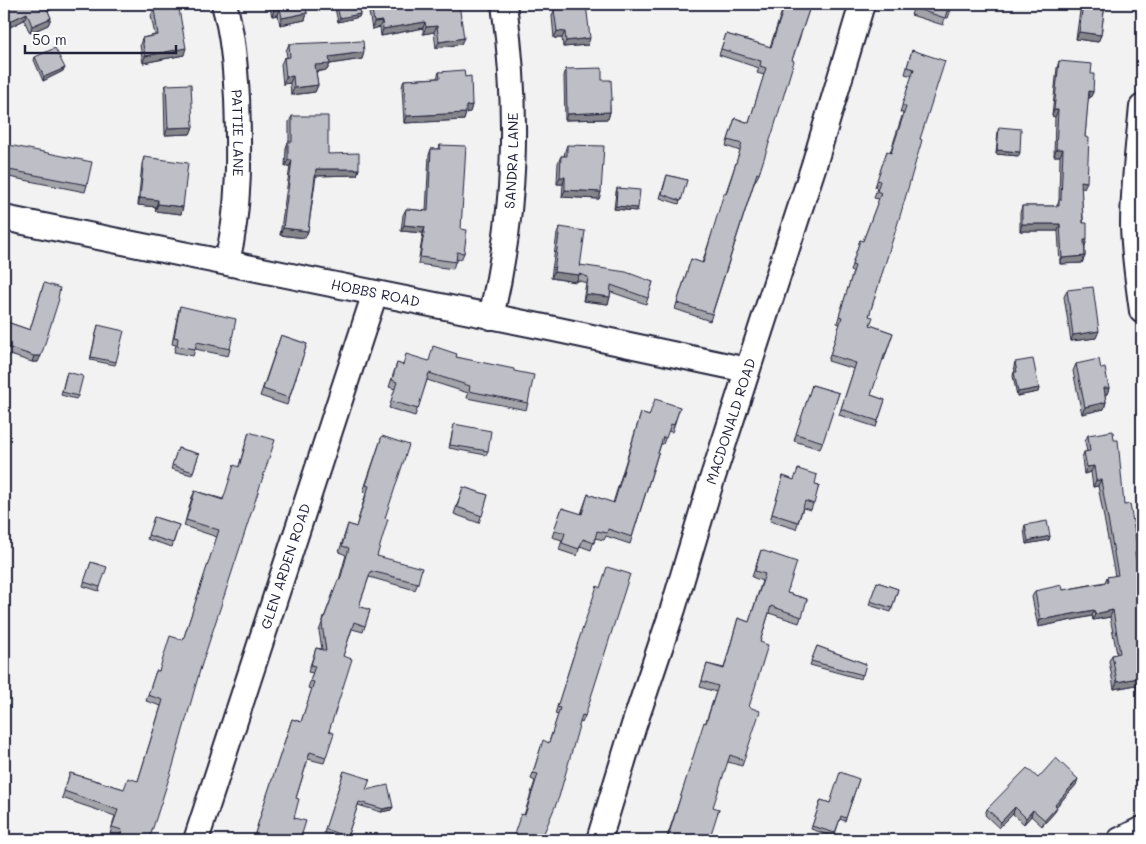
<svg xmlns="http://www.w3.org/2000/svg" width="1146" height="844" viewBox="0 0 1146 844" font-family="Mali,sans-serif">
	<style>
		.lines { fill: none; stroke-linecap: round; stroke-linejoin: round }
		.minor-casing { stroke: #22223b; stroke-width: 28 }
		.minor { stroke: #fff; stroke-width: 24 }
		.wall { fill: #a3a3aa; stroke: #22223b }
		.shaded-wall { fill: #85858b; stroke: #22223b }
		.building { fill: #bebec6; stroke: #22223b }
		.labels { text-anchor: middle; stroke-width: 4.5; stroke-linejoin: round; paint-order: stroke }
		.street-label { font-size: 14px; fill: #22223b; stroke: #fff }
	</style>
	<rect width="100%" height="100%" fill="#f2f2f3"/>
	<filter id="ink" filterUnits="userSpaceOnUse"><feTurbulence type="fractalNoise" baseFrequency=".02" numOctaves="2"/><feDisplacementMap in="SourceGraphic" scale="10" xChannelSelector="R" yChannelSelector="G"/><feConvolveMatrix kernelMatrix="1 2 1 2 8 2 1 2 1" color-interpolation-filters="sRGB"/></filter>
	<g filter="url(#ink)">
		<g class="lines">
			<defs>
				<g id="minor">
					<path id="s1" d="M 224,4 C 233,35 235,66 237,98 C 239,154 240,208 227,262"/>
					<path d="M 1142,107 C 1138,147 1133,187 1133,226 C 1134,255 1138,283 1142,311"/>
					<path id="s2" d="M 4,218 L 554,329 L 747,370"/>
					<path id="s3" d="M 491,317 C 516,209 519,114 504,4"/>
					<path id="s4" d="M 196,840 L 375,293"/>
					<path id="s5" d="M 599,840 L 634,725 L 673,609 L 708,492 L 814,165 L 862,4"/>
					<path d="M 1120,840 L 1142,829"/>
				</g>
			</defs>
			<use href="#minor" class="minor-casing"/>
			<use href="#minor" class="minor"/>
		</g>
		<g class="wall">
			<path d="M 4,4 L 63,4 L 48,11 L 51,18 L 48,25 L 30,33 L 24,20 L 4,30 Z"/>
			<path d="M 269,4 L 305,4 L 307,13 L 305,20 L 280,25 L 278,15 L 272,16 Z"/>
			<path d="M 334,4 L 358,4 L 360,14 L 359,17 L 338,22 Z"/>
			<path d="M 370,4 L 459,4 L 461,44 L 436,48 L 434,32 L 423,34 L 423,28 L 381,36 L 380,27 L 372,29 L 368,7 Z"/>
			<path d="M 557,4 L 586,4 L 588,45 L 563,47 L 562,38 L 554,38 L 552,16 L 554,10 L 557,10 Z"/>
			<path d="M 779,4 L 811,4 L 792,60 L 759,174 L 756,180 L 755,180 L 710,321 L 675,309 L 691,259 L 702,263 L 740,151 L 726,146 L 735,118 L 749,123 L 764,75 L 757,73 L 759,68 L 719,55 L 726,34 L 770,47 L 784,5 Z"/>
			<path d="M 915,4 L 953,4 L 948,18 L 945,18 L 943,25 L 911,15 Z"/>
			<path d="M 1081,4 L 1105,4 L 1101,35 L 1098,42 L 1076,39 Z"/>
			<path d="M 154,9 L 184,55 L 143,63 L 140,45 L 142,38 L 155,35 L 151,16 Z"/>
			<path d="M 289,44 L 364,52 L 362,59 L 330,64 L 327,70 L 316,72 L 318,85 L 315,92 L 291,95 L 290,83 L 283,84 L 281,64 L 284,58 L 287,57 L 286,51 Z"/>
			<path d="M 912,50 L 920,139 L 869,316 L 870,325 L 893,333 L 884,360 L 882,359 L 871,395 L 885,400 L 876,427 L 839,415 L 854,369 L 828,361 L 840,324 L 837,323 L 853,272 L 850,271 L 860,240 L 863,241 L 879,199 L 874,198 L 877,188 L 875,187 L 887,151 L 890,153 L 903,113 L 900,112 L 912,76 L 905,74 Z"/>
			<path d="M 35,57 L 65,68 L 63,71 L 43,81 L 34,60 Z"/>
			<path d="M 1059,61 L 1091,74 L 1093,92 L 1090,98 L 1088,98 L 1085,137 L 1084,188 L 1081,188 L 1085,246 L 1085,256 L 1082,263 L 1060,264 L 1058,231 L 1020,231 L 1020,213 L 1022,206 L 1057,206 L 1059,201 L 1060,156 L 1054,156 L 1055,117 L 1052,116 L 1057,68 Z"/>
			<path d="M 566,69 L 602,80 L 610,106 L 610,112 L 608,119 L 565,120 L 564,76 Z"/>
			<path d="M 439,72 L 465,77 L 472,105 L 470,112 L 466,112 L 464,120 L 404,123 L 402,87 L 404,80 L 437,78 Z"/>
			<path d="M 166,85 L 193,127 L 190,134 L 165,135 L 164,91 Z"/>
			<path d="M 292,116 L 328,154 L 359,169 L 357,175 L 316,176 L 308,231 L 305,238 L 280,235 L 290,166 L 285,166 L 286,148 L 288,142 L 289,142 L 289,122 Z"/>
			<path d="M 999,127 L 1019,156 L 996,154 L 998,131 Z"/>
			<path d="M 4,144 L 87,185 L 85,192 L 4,176 Z"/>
			<path d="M 440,145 L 461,229 L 464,253 L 461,260 L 456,259 L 453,269 L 418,264 L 423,233 L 401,231 L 403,215 L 406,209 L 426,211 L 429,155 L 431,149 L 439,149 Z"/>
			<path d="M 567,145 L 601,192 L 599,199 L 562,197 L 563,184 L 557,184 L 558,163 L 561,156 L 564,156 L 565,151 Z"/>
			<path d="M 144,157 L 183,207 L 181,214 L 155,211 L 156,207 L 138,205 L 142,164 Z"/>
			<path d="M 667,175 L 687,180 L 679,204 L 660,198 Z"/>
			<path d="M 617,188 L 637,211 L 614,209 L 616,192 Z"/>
			<path d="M 560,227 L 580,267 L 653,282 L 646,304 L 611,292 L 608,304 L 583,301 L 586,283 L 577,280 L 576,282 L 551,278 L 557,234 Z"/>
			<path d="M 44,283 L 38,362 L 32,362 L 4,353 L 4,321 L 30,330 Z"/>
			<path d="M 1067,290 L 1096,338 L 1071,341 L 1064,297 Z"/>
			<path d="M 180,306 L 230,349 L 228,356 L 195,349 L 193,356 L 174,352 L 176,345 L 172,344 L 178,313 Z"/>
			<path d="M 98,325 L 116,362 L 115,365 L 90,360 Z"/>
			<path d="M 281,335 L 307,344 L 287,405 L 260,396 Z"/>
			<path d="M 456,357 L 514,371 L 528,403 L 526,410 L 467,398 L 468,393 L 427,380 L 415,416 L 389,408 L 395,389 L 389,387 L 397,363 L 402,365 Z"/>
			<path d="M 1015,362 L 1039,388 L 1038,392 L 1017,396 L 1013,376 L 1014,372 L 1015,372 L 1014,366 Z"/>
			<path d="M 1076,364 L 1101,369 L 1109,388 L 1107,394 L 1105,395 L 1106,402 L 1104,409 L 1082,414 L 1073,371 Z"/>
			<path d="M 66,375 L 78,396 L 76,399 L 61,395 Z"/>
			<path d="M 812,385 L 839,393 L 820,449 L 794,441 Z"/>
			<path d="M 680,407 L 672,432 L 668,431 L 663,444 L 661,444 L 630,544 L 606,536 L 604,540 L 595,538 L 591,550 L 580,546 L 577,556 L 559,550 L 562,540 L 552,537 L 562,508 L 581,514 L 588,494 L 613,503 L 641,413 L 649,416 Z"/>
			<path d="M 454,424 L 488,451 L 486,455 L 449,448 Z"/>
			<path d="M 249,432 L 200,670 L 120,837 L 110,834 L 115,816 L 62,798 L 70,773 L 124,789 L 138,781 L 161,706 L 146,701 L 156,671 L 159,671 L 183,640 L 217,537 L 184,526 L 192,497 L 195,491 L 223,499 L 239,466 Z"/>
			<path d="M 1088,435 L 1124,505 L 1141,586 L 1142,586 L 1142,701 L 1139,701 L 1136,685 L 1114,689 L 1109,661 L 1112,655 L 1117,654 L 1110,617 L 1093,620 L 1092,616 L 1038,627 L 1032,597 L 1035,591 L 1063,590 L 1105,582 L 1107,577 L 1115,576 L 1098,486 L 1093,487 L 1091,472 L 1084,474 L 1082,458 L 1084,452 L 1087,452 L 1085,441 Z"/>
			<path d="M 382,436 L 385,518 L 377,556 L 418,583 L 415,590 L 369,577 L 359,606 L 370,610 L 363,632 L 352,629 L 343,656 L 329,731 L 326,757 L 324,763 L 308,759 L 296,798 L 294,818 L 300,840 L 253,840 L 263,808 L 292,719 L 301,722 L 312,689 L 308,688 L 313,673 L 308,672 L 316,648 L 322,649 L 319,631 L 338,580 L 339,580 L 346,555 L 339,552 L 348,524 L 356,527 L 366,493 L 363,492 Z"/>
			<path d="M 178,448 L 199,454 L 192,475 L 171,469 Z"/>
			<path d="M 783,476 L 794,480 L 819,485 L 811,510 L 803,508 L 796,529 L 770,521 Z"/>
			<path d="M 463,487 L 488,495 L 479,523 L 454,514 Z"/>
			<path d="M 154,517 L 179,525 L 172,547 L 147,539 Z"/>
			<path d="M 1025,525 L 1050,536 L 1049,540 L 1026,544 L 1024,529 Z"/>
			<path d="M 761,550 L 787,593 L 807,599 L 799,623 L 769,613 L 760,642 L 749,707 L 744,760 L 742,766 L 728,762 L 666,840 L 716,692 L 700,687 L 707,664 L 724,668 L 738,618 L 749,622 L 762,581 L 752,577 Z"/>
			<path d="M 91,562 L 100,587 L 99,591 L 83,586 Z"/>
			<path d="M 877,582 L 898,589 L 891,612 L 869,605 Z"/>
			<path d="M 817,646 L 866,664 L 861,679 L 810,665 Z"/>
			<path d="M 573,657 L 585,716 L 582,723 L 580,722 L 524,815 L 535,781 L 531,779 L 541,747 L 549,742 L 558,715 L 555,714 Z"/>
			<path d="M 344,771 L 366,790 L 393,807 L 391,810 L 381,812 L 358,805 L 346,840 L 324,833 Z"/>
			<path d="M 1038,778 L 1076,785 L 1056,807 L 1054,813 L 1042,826 L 1031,816 L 1024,824 L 1013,814 L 999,828 L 985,815 L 987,809 Z"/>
			<path d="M 859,779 L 845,821 L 840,819 L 834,837 L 811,829 L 821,800 L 830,803 Z"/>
		</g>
		<g class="shaded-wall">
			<path d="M 50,4 L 63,4 L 43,13 L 46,6 Z"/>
			<path d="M 280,8 L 278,15 L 272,16 L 274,10 Z"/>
			<path d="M 27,13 L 24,20 L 4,30 L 4,24 Z"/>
			<path d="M 307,13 L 305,20 L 280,25 L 282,18 Z"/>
			<path d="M 360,14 L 359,17 L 338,22 L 340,18 Z"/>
			<path d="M 51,18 L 48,25 L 30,33 L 32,26 Z"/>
			<path d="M 382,21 L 380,27 L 372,29 L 374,22 Z"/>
			<path d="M 425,22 L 423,28 L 381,36 L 383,29 Z"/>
			<path d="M 437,26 L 434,32 L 423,34 L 426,27 Z"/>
			<path d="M 557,31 L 565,32 L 562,38 L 554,38 Z"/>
			<path d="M 1079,32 L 1101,35 L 1098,42 L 1076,39 Z"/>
			<path d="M 464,38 L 461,44 L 436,48 L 439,42 Z"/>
			<path d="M 590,38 L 588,45 L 563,47 L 566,41 Z"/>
			<path d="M 186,48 L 184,55 L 143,63 L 145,56 Z"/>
			<path d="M 364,52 L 362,59 L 330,64 L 327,70 L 313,72 L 315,65 L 329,57 Z"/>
			<path d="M 65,68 L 63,71 L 43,81 L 44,77 Z"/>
			<path d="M 293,76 L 290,83 L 283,84 L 286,77 Z"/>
			<path d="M 318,85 L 315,92 L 291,95 L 294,88 Z"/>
			<path d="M 1089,91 L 1093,92 L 1090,98 L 1086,98 Z"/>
			<path d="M 472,105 L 470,112 L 463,113 L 466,106 Z"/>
			<path d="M 1054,110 L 1058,110 L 1055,117 L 1052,116 Z"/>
			<path d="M 610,112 L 608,119 L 565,120 L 567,114 Z"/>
			<path d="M 466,113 L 464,120 L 404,123 L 406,116 Z"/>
			<path d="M 193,127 L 190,134 L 165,135 L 168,128 Z"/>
			<path d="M 1056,149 L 1063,149 L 1060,156 L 1054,156 Z"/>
			<path d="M 997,150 L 1020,152 L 1019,156 L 996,154 Z"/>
			<path d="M 288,160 L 292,160 L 290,166 L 285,166 Z"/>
			<path d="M 316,169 L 359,169 L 357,175 L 314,176 Z"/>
			<path d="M 560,177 L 565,177 L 563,184 L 557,184 Z"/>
			<path d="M 1081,181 L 1087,182 L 1084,188 L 1078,188 Z"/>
			<path d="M 565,190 L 601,192 L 599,199 L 562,197 Z"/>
			<path d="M 140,198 L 158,200 L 156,207 L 138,205 Z"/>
			<path d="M 158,204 L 183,207 L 181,214 L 155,211 Z"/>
			<path d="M 616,206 L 638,208 L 637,211 L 614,209 Z"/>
			<path d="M 1022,224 L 1060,224 L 1058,231 L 1020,231 Z"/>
			<path d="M 404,225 L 425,227 L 423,233 L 401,231 Z"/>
			<path d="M 283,228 L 308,231 L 305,238 L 280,235 Z"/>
			<path d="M 1084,240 L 1087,240 L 1085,246 L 1082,247 Z"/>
			<path d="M 1085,256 L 1082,263 L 1060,264 L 1062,258 Z"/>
			<path d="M 554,272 L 579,275 L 576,282 L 551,278 Z"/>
			<path d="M 586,294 L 610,297 L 608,304 L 583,301 Z"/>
			<path d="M 1099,331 L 1096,338 L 1071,341 L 1073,335 Z"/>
			<path d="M 34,356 L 41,356 L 38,362 L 32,362 Z"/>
			<path d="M 1039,388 L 1038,392 L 1017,396 L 1018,392 Z"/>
			<path d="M 1104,388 L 1109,388 L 1107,394 L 1101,395 Z"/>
			<path d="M 1106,402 L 1104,409 L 1082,414 L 1085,407 Z"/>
			<path d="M 1094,466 L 1091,472 L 1084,474 L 1087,467 Z"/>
			<path d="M 1096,480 L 1101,480 L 1098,486 L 1093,487 Z"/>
			<path d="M 1050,536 L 1049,540 L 1026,544 L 1028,541 Z"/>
			<path d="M 1138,552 L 1136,559 L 1135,553 Z"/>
			<path d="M 1094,610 L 1092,616 L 1038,627 L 1040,620 Z"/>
			<path d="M 1113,610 L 1110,617 L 1093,620 L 1095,614 Z"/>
			<path d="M 1138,678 L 1136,685 L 1114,689 L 1117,682 Z"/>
			<path d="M 1141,695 L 1142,695 L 1142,701 L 1139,701 Z"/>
			<path d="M 1078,779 L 1076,785 L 1052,811 L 1055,805 Z"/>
			<path d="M 393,807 L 391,810 L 381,812 L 383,809 Z"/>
			<path d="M 1015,807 L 1013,814 L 999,828 L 1001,822 Z"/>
			<path d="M 1057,807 L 1054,813 L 1042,826 L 1045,820 Z"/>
			<path d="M 1033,810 L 1031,816 L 1024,824 L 1026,818 Z"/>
		</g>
		<g class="building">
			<path d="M 4,4 L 50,4 L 46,6 L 51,18 L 32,26 L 27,13 L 4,24 Z"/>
			<path d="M 178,4 L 186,48 L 145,56 L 142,38 L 158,35 L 154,9 Z"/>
			<path d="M 273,4 L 305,4 L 307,13 L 282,18 L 280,8 L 274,10 Z"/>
			<path d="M 336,4 L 358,4 L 360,14 L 340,18 Z"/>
			<path d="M 371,4 L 459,4 L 464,38 L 439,42 L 437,26 L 426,27 L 425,22 L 383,29 L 382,21 L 374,22 Z"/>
			<path d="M 560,4 L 586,4 L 590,38 L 566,41 L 565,32 L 557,31 L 554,10 L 561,9 Z"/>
			<path d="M 785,4 L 811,4 L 792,60 L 794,61 L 774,128 L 759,174 L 757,173 L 712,314 L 677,303 L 691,259 L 703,263 L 724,193 L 726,194 L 742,144 L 728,140 L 735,118 L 749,123 L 766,68 L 760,66 L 761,61 L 721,49 L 726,34 L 771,47 Z"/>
			<path d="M 915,4 L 953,4 L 950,12 L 947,11 L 945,18 L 914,8 Z"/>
			<path d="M 1083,4 L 1105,4 L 1101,35 L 1079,32 Z"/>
			<path d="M 363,41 L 364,52 L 329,57 L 330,64 L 315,65 L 318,85 L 294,88 L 293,76 L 286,77 L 284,58 L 290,57 L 289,44 Z"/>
			<path d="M 55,48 L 65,68 L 44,77 L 35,57 Z"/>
			<path d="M 912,50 L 945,61 L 920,139 L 922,140 L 900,216 L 869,316 L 873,317 L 870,325 L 893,333 L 886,353 L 885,353 L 871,395 L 885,400 L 878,421 L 841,409 L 856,363 L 830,355 L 842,317 L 839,316 L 855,266 L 852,265 L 860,240 L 863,241 L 881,193 L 877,191 L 880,181 L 877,180 L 887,151 L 891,153 L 906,107 L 902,105 L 914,69 L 907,67 Z"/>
			<path d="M 1059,61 L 1092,64 L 1091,74 L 1094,74 L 1093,92 L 1089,91 L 1085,137 L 1089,138 L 1087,182 L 1081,181 L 1083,223 L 1087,223 L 1087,240 L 1084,240 L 1085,256 L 1062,258 L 1060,224 L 1022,224 L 1022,206 L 1059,206 L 1059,200 L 1061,200 L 1063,149 L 1056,149 L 1058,110 L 1054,110 Z"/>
			<path d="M 602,68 L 602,80 L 611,80 L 612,100 L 610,100 L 610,112 L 567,114 L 566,69 Z"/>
			<path d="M 464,70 L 465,77 L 471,76 L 472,105 L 466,106 L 466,113 L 406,116 L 404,80 L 440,78 L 439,72 Z"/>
			<path d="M 191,84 L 193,127 L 168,128 L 166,85 Z"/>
			<path d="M 292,116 L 328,116 L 328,154 L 359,153 L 359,169 L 316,169 L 308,231 L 283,228 L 292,160 L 288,160 L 288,142 L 292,142 Z"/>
			<path d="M 999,127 L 1021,129 L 1020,152 L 997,150 Z"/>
			<path d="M 4,144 L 92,162 L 87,185 L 4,169 Z"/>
			<path d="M 440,145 L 466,146 L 461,229 L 467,230 L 464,253 L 457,252 L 456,262 L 420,257 L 425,227 L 404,225 L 406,209 L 428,211 L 431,149 L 440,149 Z"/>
			<path d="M 567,145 L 604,146 L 601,192 L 565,190 L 565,177 L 560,177 L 561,156 L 567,156 Z"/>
			<path d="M 144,157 L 188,163 L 183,207 L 158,204 L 158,200 L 140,198 Z"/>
			<path d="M 667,175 L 687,180 L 681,201 L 662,194 Z"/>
			<path d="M 617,188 L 640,190 L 638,208 L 616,206 Z"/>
			<path d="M 560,227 L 585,231 L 580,267 L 580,265 L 626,272 L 653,282 L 648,298 L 611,285 L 610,297 L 586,294 L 588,277 L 579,274 L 579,275 L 554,272 Z"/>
			<path d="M 44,283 L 60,288 L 58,298 L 59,299 L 41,356 L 34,356 L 4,346 L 4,321 L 30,330 Z"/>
			<path d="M 1093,287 L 1099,331 L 1073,335 L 1067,290 Z"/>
			<path d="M 180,306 L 236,319 L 230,349 L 197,342 L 195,349 L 177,346 L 178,338 L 174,337 Z"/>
			<path d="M 98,325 L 124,331 L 116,362 L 91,357 Z"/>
			<path d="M 281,335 L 307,344 L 289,398 L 263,389 Z"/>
			<path d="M 433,346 L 457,354 L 456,357 L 514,369 L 514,371 L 534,375 L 528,403 L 469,391 L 470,386 L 429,373 L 418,409 L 391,401 L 397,382 L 392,380 L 397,363 L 403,365 L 406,354 L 429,361 Z"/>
			<path d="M 1033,359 L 1039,388 L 1018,392 L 1014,372 L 1017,372 L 1015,362 Z"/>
			<path d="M 1099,359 L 1101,369 L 1105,368 L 1109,388 L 1104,388 L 1106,402 L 1085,407 L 1076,364 Z"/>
			<path d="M 67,372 L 83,376 L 78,396 L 62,392 Z"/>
			<path d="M 812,385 L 839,393 L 823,442 L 796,434 Z"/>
			<path d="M 655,399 L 680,407 L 674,425 L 671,424 L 666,438 L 663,437 L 632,537 L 608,529 L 607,533 L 597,531 L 594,543 L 583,539 L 579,549 L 562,543 L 565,533 L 554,530 L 562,508 L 582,514 L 588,494 L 614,503 L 641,413 L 649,416 Z"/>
			<path d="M 454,424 L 491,431 L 488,451 L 450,445 Z"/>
			<path d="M 1113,431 L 1114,440 L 1118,440 L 1124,505 L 1130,504 L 1138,552 L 1135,553 L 1141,586 L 1142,586 L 1142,695 L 1141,695 L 1138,678 L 1117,682 L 1112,655 L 1120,653 L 1113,610 L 1095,614 L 1094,610 L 1040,620 L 1035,591 L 1062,585 L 1063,590 L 1108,582 L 1107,577 L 1118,575 L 1101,480 L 1096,480 L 1094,466 L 1087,467 L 1084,452 L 1090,451 L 1088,435 Z"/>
			<path d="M 249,432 L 275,440 L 200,670 L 173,766 L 149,840 L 119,840 L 122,830 L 112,827 L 118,810 L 64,791 L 70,773 L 124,789 L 128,778 L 138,781 L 163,700 L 148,695 L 156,671 L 159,671 L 170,636 L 183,640 L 219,530 L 186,520 L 195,491 L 223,500 L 234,465 L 239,467 Z"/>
			<path d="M 382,436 L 409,445 L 385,518 L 388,519 L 377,556 L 422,568 L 418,583 L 371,571 L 359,606 L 370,610 L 365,626 L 354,622 L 343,656 L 352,659 L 329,731 L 334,733 L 326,757 L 310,752 L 296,798 L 299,799 L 294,818 L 306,821 L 300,840 L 253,840 L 265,801 L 292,719 L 301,722 L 314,682 L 310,681 L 315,666 L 311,665 L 316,648 L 326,651 L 322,624 L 338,580 L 340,580 L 349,548 L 342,546 L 348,524 L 356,527 L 369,486 L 366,485 Z"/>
			<path d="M 178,448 L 199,454 L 193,472 L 172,465 Z"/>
			<path d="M 798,469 L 817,475 L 815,484 L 819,485 L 814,504 L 805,501 L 798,522 L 772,514 L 783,476 L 794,480 Z"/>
			<path d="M 463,487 L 488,495 L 482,516 L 457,507 Z"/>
			<path d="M 154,517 L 179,525 L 173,543 L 148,535 Z"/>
			<path d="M 1047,521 L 1050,536 L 1028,541 L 1025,525 Z"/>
			<path d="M 761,550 L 797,562 L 787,593 L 807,599 L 802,617 L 771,606 L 760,642 L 768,645 L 749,707 L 760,711 L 744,760 L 730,755 L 713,807 L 719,809 L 709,840 L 710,840 L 667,840 L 704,722 L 706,723 L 718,686 L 702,681 L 707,664 L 724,669 L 738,618 L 749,622 L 765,574 L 755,571 Z"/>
			<path d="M 91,562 L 107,567 L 100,587 L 84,582 Z"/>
			<path d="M 607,567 L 630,574 L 585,716 L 582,715 L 559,797 L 541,840 L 512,840 L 521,814 L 525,815 L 538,774 L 533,773 L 543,740 L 549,743 L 560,708 L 557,707 L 575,651 L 597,586 L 600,588 Z"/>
			<path d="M 877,582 L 898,589 L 892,608 L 870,601 Z"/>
			<path d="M 817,646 L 866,664 L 863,675 L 811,661 Z"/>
			<path d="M 1056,758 L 1078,779 L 1055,805 L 1057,807 L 1045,820 L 1033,810 L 1026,818 L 1015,807 L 1001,822 L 987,809 L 1027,768 L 1038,778 Z"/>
			<path d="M 344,771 L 370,779 L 366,790 L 388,785 L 393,807 L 383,809 L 359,802 L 347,837 L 325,829 Z"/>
			<path d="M 840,772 L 859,779 L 846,818 L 841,816 L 835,833 L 812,826 L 821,800 L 830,803 Z"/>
		</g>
	</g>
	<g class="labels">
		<g class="street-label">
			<text dy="5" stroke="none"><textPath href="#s1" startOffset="130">PATTIE LANE</textPath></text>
			<text dy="5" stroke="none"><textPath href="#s3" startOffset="158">SANDRA LANE</textPath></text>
			<text dy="5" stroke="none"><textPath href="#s2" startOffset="379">HOBBS ROAD</textPath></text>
			<text dy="5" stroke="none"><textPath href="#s5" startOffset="439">MACDONALD ROAD</textPath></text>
			<text dy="5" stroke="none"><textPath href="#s4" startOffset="288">GLEN ARDEN ROAD</textPath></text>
		</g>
	</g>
	<rect width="1146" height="844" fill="none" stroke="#fff" stroke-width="20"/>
	<rect x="10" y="10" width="1126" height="824" fill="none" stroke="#22223b" stroke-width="2" filter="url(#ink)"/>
	<path d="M25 45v8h151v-8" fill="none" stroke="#22223b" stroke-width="2.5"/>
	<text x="32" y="45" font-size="15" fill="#22223b" stroke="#ffffff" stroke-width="4" paint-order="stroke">50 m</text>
</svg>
